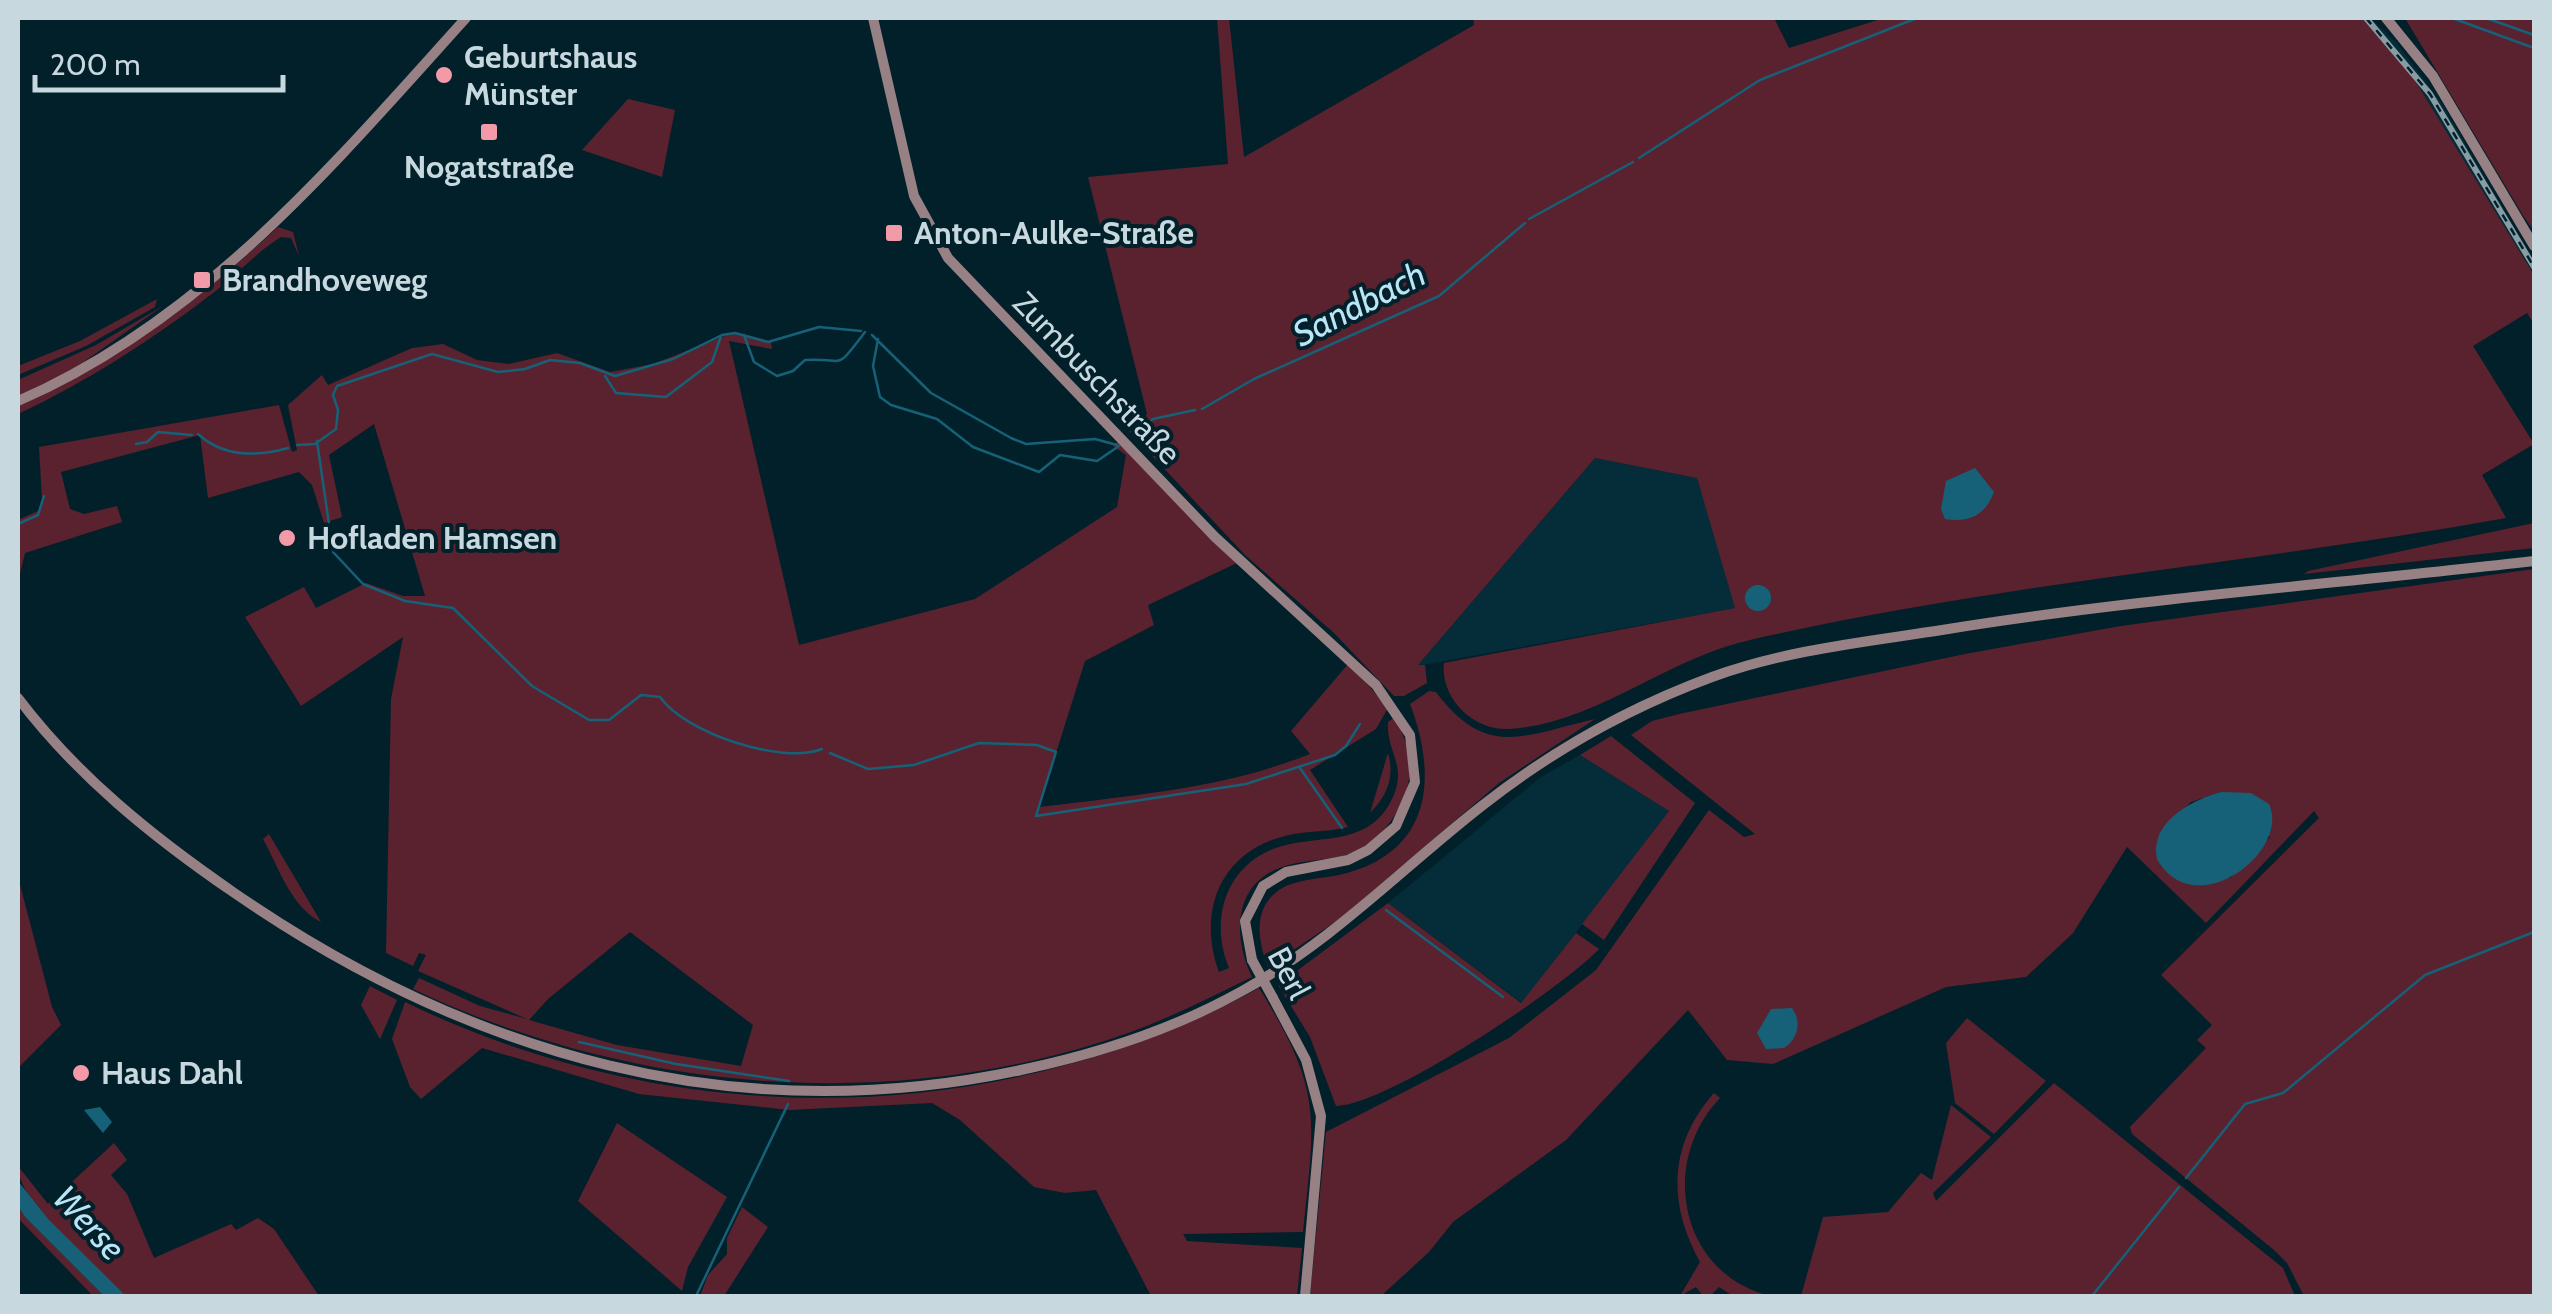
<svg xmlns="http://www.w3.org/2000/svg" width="2552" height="1314" viewBox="0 0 2552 1314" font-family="Cabin,sans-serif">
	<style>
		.built { fill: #042c39 }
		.green { fill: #5a222e; fill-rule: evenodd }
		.water { fill: #166178 }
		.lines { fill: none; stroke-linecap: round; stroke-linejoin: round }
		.stream { stroke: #166178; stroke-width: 2.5 }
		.secondary { stroke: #988184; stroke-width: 10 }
		.rail-casing { stroke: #889ca4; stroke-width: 6 }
		.rail { stroke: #02202a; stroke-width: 2.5; stroke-dasharray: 8; stroke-linecap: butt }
		.secondary-bridge { stroke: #988184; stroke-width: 10 }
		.poi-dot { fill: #f39aa8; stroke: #02202a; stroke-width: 4 }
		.labels { text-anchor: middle; stroke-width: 8; stroke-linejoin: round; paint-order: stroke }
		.poi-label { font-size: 32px; font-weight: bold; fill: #c8d8df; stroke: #02202a; text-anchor: start }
		.street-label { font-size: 32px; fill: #c8d8df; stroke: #02202a }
		.water-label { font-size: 35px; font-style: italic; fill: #b9e5f6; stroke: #02202a }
	</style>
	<rect width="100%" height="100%" fill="#02202a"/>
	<g class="built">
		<path d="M 2362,18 L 2370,18 L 2396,42 L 2440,101 L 2534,261 L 2534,275 L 2411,74 Z"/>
		<path d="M 1595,458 L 1697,478 L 1736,608 L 1417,666 Z"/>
		<path d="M 1580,755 L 1669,811 L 1522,1003 L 1388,903 L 1541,777 Z"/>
	</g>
	<g class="green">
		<path d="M 1217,18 L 1229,18 L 1244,157 L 1474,25 L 1473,18 L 1774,18 L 1789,48 L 1884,18 L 2362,18 L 2411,74 L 2534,275 L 2534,324 L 2527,313 L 2473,346 L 2534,444 L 2482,475 L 2506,518 C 2255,563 2000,583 1750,640 C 1667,658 1595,724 1509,729 C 1473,731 1440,698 1444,663 L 1735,608 L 1697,478 L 1595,458 L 1418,665 L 1425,665 L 1427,683 L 1404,696 L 1394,696 L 1334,633 L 1245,555 L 1129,431 L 1147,414 L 1088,177 L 1228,164 Z"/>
		<path d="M 2405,18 L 2534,18 L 2534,231 L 2524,217 Z"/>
		<path d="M 628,99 L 675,110 L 662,177 L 582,150 Z"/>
		<path d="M 278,227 L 293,232 L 299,256 L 291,238 L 281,237 C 255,253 234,278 209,296 C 149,342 86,382 18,414 L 18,405 C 112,364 203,297 278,227 Z"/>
		<path d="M 157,299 L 155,307 L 86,346 L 18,375 L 18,366 L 80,341 Z"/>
		<path d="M 163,306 L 75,368 L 18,396 L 18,380 L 96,345 Z"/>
		<path d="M 735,332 L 771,342 L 772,349 L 729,341 L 799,645 L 975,599 L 1117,507 L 1126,455 L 1113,446 L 1120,440 L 1237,563 L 1148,605 L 1154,625 L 1085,661 L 1039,807 C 1132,795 1222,789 1310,754 L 1291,731 L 1349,663 L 1388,708 L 1376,729 L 1310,770 L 1348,827 C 1325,833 1301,830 1278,838 C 1217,857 1198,916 1219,972 L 1229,968 C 1209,920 1225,862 1282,846 C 1321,835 1366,846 1390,803 C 1410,766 1386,754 1388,722 L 1395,717 C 1402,733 1411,750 1410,769 C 1409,806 1379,846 1343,856 C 1323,861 1301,860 1282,867 C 1232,884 1233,938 1252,977 C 1211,997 1170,1018 1128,1033 C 896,1115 634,1094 413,989 L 419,978 L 480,1006 L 527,1019 L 418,971 L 426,955 L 419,953 L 413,966 L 386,953 L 391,699 L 403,637 L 301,706 L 245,617 L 304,587 L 316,608 L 366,583 L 403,596 L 425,596 L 374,424 L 329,455 L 342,517 L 324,523 L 312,485 L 299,472 L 208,498 L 200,435 L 61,472 L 70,509 L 84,514 L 117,506 L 122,522 L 25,553 L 18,582 L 18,520 L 38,511 L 42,500 L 39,447 L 279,405 L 292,452 L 297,450 L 288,405 L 322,375 L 328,385 L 412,348 L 443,344 L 477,360 L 509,364 L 557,353 L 610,372 L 653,364 ZM 630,932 L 753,1025 L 741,1066 L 617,1045 L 529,1020 L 548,999 Z"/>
		<path d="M 2534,523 L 2534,548 L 2304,574 L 2308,571 Z"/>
		<path d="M 2534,569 L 2534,1296 L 2304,1296 L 2287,1263 L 2274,1250 L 2132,1134 L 2130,1127 L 2206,1048 L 2197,1040 L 2212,1025 L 2161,975 L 2319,818 L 2314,811 L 2206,923 L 2127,847 L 2073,933 L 2026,977 L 1946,987 L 1773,1064 L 1727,1060 L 1688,1010 L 1566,1140 L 1453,1222 L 1429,1252 L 1381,1296 L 1310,1296 L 1326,1132 L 1509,1038 L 1596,970 L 1709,810 L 1744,837 L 1755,834 L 1631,735 L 1652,721 L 1679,714 L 1965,654 L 2121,626 ZM 2221,792 L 2270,837 L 2230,878 L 2163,830 L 2191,802 Z"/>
		<path d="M 1429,691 L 1436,692 C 1487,760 1524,735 1595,719 L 1499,783 L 1341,918 L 1268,967 C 1258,941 1252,909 1279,890 C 1296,878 1327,879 1347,873 C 1433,849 1437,775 1410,704 Z"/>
		<path d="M 1611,736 L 1695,803 L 1604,940 L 1582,924 L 1669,811 L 1580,755 Z"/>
		<path d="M 1388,753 C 1395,777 1387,796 1370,813 Z"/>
		<path d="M 269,834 L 321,922 C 291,907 279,868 263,839 Z"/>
		<path d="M 18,877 L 52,1007 L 61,1025 L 18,1068 Z"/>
		<path d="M 1388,903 L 1521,1003 L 1576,933 L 1599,949 C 1561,989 1388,1105 1336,1106 L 1310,1037 L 1278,985 Z"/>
		<path d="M 370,986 L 397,1000 L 380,1039 L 361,1005 Z"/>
		<path d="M 1259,988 C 1323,1091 1315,1116 1303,1232 L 1183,1234 L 1187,1241 L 1302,1248 L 1297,1296 L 1151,1296 L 1096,1190 L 1065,1193 L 1034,1187 L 960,1120 L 932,1103 L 789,1110 L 639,1094 L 482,1048 L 421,1099 L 410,1087 L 392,1039 L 405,1002 C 675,1133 994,1131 1259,988 Z"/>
		<path d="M 1967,1018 L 2046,1081 L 1994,1134 L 1955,1103 L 1946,1043 Z"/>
		<path d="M 2054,1083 L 2283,1268 L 2295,1296 L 1801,1296 L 1823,1217 L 1888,1212 L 1921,1173 L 1932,1180 L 1951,1105 L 1991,1137 L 1933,1193 L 1936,1201 Z"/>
		<path d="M 1714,1093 L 1720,1098 C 1659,1162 1679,1273 1770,1296 L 1733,1296 L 1719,1287 L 1710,1296 L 1703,1296 L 1696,1287 L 1680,1296 L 1700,1262 C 1667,1203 1669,1144 1714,1093 Z"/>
		<path d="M 617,1123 L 727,1197 L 688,1267 L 682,1291 L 578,1201 Z"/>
		<path d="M 114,1143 L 127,1160 L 111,1175 L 127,1194 L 154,1258 L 231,1224 L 236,1230 L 258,1218 L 274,1229 L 319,1296 L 126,1296 C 97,1268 18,1205 18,1166 L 48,1204 Z"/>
		<path d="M 18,1206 L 25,1217 L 104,1296 L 93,1296 L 18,1218 Z"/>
		<path d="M 742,1207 L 768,1227 L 724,1296 L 700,1296 L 708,1275 L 727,1254 L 727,1238 Z"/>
	</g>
	<g class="water">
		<path d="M 1975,468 L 1994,492 C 1985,515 1970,523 1945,519 L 1941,509 L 1946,481 Z"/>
		<circle cx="1758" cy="598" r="13"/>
		<path d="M 2221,792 L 2251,793 L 2269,804 C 2291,852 2194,925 2157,859 C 2149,822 2192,800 2221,792 Z"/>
		<path d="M 1792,1008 C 1802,1022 1798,1039 1784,1048 L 1766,1049 L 1757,1033 L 1771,1009 Z"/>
		<path d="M 100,1107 L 112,1122 L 103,1133 L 84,1110 Z"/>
		<path d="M 18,1181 L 48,1219 L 126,1296 L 104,1296 L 25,1217 L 18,1206 Z"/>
	</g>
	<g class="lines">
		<g class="stream">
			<path d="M 2452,18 L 2534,48"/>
			<path d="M 2486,18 L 2534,35"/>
			<path d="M 1639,158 L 1760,80 L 1917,18"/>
			<path d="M 1529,219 L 1633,162"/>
			<path d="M 744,335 L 754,362 L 777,376 L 793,371 L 805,360 C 847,357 833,374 865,332"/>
			<path d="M 872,335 L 931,393 L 1011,438 L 1026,444 L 1095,439 L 1117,445"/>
			<path d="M 878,339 L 873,366 L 880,397 L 891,405 L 937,419 L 973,447 L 1039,472 L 1060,455 L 1097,461 L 1119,446"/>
			<path d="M 605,376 L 616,393 L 666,397 L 712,362 L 721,336"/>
			<path d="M 1202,409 L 1254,379 L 1439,296 L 1525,223"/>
			<path d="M 198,434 C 223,457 256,457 288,448"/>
			<path d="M 1133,434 L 1153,419 L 1195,410"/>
			<path d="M 317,441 L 333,552 L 363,584 L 405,601 L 453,608 L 532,686 L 589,720 L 609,720 L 641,695 L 660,697 C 685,733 782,765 822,749"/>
			<path d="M 136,444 L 147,442 L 158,432 L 192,435"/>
			<path d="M 297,445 L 315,444 L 336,429 L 338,410 L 333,395 L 337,386 L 432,354 L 498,372 L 525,369 L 550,360 L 580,363 L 615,376 L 673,359 L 722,335 L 735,333 L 768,342 L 819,327 L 861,331"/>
			<path d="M 18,524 L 38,515 L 44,496"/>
			<path d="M 830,753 L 868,769 L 914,765 L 979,743 L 1037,745 L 1056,752 L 1036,816 L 1246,784 L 1335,755 L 1346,746 L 1360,724"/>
			<path d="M 1300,768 L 1342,828"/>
			<path d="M 1386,910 L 1503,997"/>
			<path d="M 579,1042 L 676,1064 L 789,1081"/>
			<path d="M 2186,1178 L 2245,1104 L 2283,1093 L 2425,975 L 2534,932"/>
			<path d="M 696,1296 L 788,1104"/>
			<path d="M 2092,1296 L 2179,1187"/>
		</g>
		<g class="secondary">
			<path d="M 873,18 L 914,196 L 948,258 L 1215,537 L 1376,685 L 1410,735 L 1415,782 L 1396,826 L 1368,850 L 1348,860 L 1286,872 L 1263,886 L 1245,921 L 1252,960"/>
			<path d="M 2386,18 L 2433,76 L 2534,246"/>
			<path d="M 18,401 C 203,321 334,164 466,18"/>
			<path d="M 18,698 C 77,776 153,837 233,892 C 470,1056 735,1131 1021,1070 C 1097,1054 1174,1029 1242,991 C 1333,941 1402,868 1483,805 C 1553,750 1628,708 1712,677 C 1786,650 1865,642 1942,630 C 2139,598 2337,584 2534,561"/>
			<path d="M 1273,998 L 1306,1060 L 1321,1116 L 1305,1296"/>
		</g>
		<defs>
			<path id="rail" d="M 2366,18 L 2430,94 L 2534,267"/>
		</defs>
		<use href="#rail" class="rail-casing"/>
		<use href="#rail" class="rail"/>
		<path class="secondary-bridge" d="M 1252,960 L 1273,998"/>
	</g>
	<g class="poi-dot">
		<circle cx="444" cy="75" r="10"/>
		<rect x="479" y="122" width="20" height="20" rx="5"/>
		<rect x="884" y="223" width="20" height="20" rx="5"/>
		<rect x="192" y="270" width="20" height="20" rx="5"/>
		<circle cx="287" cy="538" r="10"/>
		<circle cx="81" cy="1073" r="10"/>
	</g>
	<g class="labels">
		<g class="poi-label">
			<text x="464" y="68">Geburtshaus<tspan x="464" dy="37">Münster</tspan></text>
			<text x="489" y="178" text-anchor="middle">Nogatstraße</text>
			<text x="914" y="244">Anton-Aulke-Straße</text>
			<text x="222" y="291">Brandhoveweg</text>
			<text x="307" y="549">Hofladen Hamsen</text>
			<text x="101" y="1084">Haus Dahl</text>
		</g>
		<g class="street-label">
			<text transform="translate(1097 378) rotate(46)" y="11">Zumbuschstraße</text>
			<text transform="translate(1289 973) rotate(62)" y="11">Berl</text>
		</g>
		<g class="water-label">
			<text transform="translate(1359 304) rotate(-27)" y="12">Sandbach</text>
			<text transform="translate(89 1223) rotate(47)" y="12">Werse</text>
		</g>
	</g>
	<rect width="2552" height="1314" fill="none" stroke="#c8d8df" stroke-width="40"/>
	<path d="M35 75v15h248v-15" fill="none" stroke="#c8d8df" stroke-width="5"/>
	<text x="50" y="75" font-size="30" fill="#c8d8df" stroke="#02202a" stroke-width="8" paint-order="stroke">200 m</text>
</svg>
